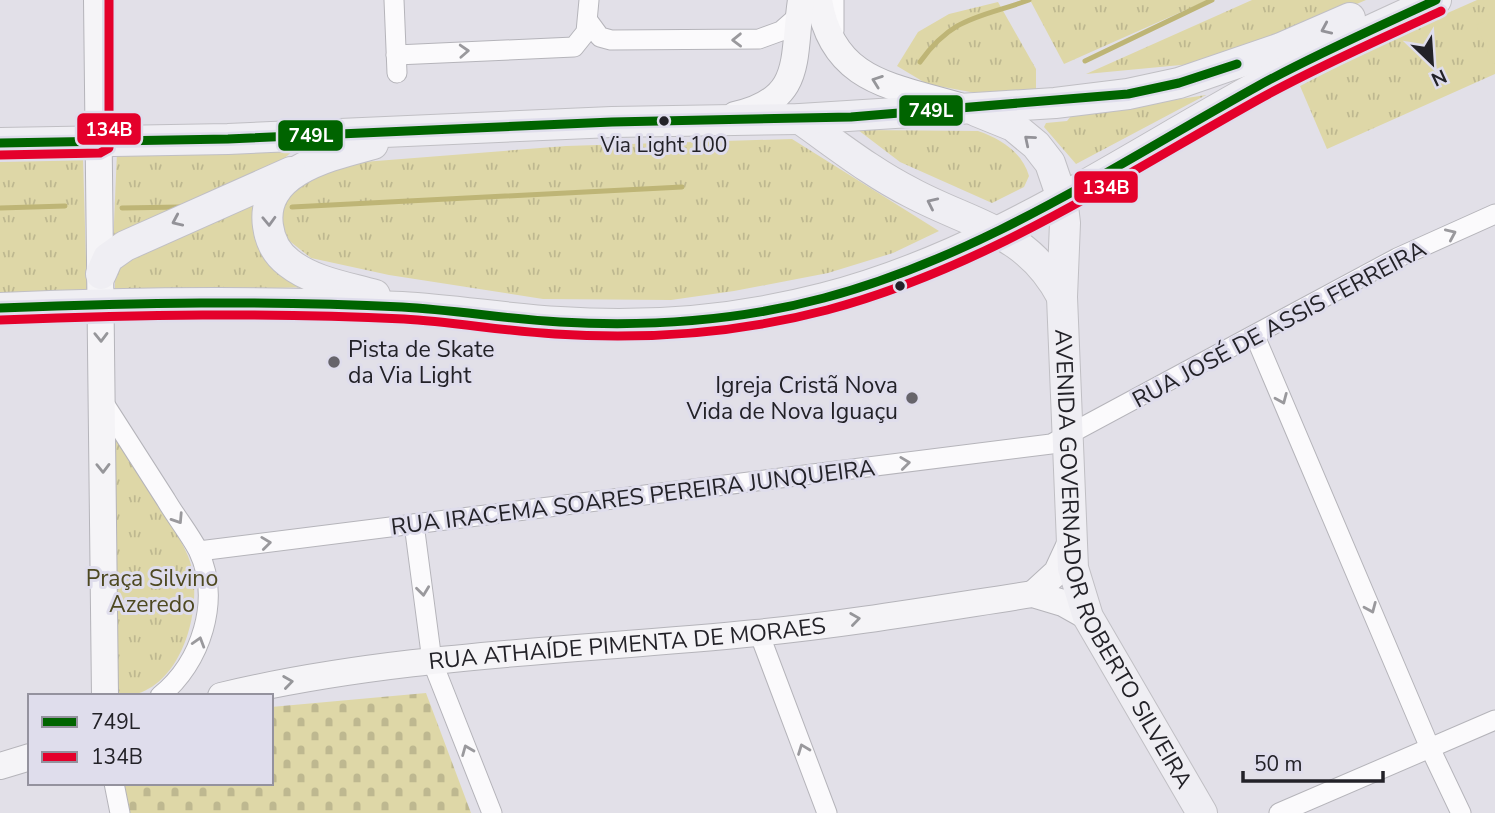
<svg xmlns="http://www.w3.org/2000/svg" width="1495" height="813" viewBox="0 0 1495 813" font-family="'Nunito Sans',sans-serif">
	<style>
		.grass { fill: url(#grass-tufts) }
		.cemetery { fill: url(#cemetery-stones) }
		.pitch { fill: #ded7a7 }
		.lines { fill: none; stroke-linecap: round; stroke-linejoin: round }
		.stream { stroke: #beb576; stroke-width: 5 }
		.minor-casing { stroke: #b5b4ba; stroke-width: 21 }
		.secondary-casing { stroke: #b5b4ba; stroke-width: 28 }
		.primary-casing { stroke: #c0bfc4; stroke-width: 32 }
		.minor { stroke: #fbfafc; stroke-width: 19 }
		.secondary { stroke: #f5f4f7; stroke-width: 26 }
		.primary { stroke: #efeef3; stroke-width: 30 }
		.bus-1-casing { stroke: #dfddec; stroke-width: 14 }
		.bus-2-casing { stroke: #dfddec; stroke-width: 14 }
		.bus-1 { stroke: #006400; stroke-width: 9 }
		.bus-2 { stroke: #e4002b; stroke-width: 9 }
		.oneway { stroke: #939298 }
		.oneway2 { stroke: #9a999d }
		.oneway3 { stroke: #96969a }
		.bus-dot { fill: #232228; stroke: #dfddec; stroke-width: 2.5 }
		.poi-dot { fill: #66646b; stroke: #dfddec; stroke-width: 2.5 }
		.labels { text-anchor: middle; stroke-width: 6; stroke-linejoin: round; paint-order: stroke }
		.bus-label { font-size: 21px; fill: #232228; stroke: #dfddec }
		.street-label { font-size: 23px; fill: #232228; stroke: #dfddec }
		.poi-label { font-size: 23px; fill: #232228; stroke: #dfddec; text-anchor: start }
		.park-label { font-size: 23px; fill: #4d4820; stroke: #dfddec }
		.line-badge { stroke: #dfddec; stroke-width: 2.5 }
		.badge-label { font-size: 19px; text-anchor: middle; font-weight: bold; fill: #fff }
	</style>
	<defs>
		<pattern id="grass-tufts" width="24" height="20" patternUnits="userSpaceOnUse" patternTransform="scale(1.75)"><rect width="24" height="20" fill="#ded7a7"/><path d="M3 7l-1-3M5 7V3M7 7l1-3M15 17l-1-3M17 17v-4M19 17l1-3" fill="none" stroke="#beb890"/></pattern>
		<pattern id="cemetery-stones" width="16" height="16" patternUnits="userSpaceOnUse" patternTransform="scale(1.75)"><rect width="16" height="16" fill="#ded7a7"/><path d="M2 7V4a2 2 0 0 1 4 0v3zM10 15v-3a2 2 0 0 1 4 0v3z" fill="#beb890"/></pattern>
	</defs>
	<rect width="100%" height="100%" fill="#e2e0e8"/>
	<g class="grass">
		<path d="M 1030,0 L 1208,0 L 1064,64 Z"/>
		<path d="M 1252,0 L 1366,0 L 1223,61 L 1086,74 Z"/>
		<path d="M 1477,0 L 1495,0 L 1495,74 L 1327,149 L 1300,86 L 1400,34 Z"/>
		<path d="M 998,2 L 1036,69 L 1036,95 L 987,95 L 927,84 L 897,66 L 918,32 L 949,14 Z"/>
		<path d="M 1206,95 L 1076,164 L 1044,127 L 1046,123 L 1067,121 L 1071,116 Z"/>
		<path d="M 858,130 L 978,131 C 1001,139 1022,152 1029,176 L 1024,187 L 992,203 L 900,162 Z"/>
		<path d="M 792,139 L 939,231 L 893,253 L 828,273 L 734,291 L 671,300 L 543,299 L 389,275 L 311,258 L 287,239 L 283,230 L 282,201 L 325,165 L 566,146 Z"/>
		<path d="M 294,150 L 268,172 L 113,246 L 117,152 Z"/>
		<path d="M 83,159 L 87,295 L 0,298 L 0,160 Z"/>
		<path d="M 256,201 L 313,287 L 115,292 L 115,268 L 131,257 Z"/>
		<path d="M 115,440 L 118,441 C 139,476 172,519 188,556 C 207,602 182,696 121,696 L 115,690 Z"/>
	</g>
	<path class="cemetery" d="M 426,693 L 471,813 L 125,813 L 118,783 L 271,783 L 271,707 Z"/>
	<path class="pitch" d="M 1495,17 L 1495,63 L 1493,64 L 1476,25 Z"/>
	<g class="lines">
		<g class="stream">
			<path d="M 1085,61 L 1212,0"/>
			<path d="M 920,62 C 953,16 979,18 1029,0"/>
			<path d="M 292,207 L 682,187"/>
			<path d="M 0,208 L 65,206"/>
			<path d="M 122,208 L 181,207"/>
		</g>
		<defs>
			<g id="minor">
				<path d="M 394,0 L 397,73"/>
				<path d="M 589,22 L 600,37 L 611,40 L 759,39 L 781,31 L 798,16"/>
				<path d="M 834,31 L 834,0"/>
				<path d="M 396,55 L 574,47 L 586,32 L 589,0"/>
				<path d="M 1255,336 L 1430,748 L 1461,813"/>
				<path d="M 102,400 C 123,433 145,467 166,500 C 176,517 189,533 198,550 C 222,600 201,663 160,696"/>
				<path d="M 414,524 L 432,661 L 492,813"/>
				<path d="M 199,551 L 1051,444 L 1397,258 L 1495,214"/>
				<path d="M 759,633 L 827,813"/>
				<path d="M 114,783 L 120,813"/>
				<path d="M 1279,813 L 1495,720"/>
			</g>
			<g id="secondary">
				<path d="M 97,0 L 105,696"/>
				<path d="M 819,0 C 832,82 892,86 959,106"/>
				<path d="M 735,115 C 805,99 792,59 801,0"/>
				<path d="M 1033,594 L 1057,572 L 1070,544"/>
				<path id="s1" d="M 221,696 C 395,654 578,651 756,633 C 848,624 941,608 1033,594 L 1063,603 L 1088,617"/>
				<path d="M 0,766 L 30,757"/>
			</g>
			<g id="primary">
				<path id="s2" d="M 976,111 L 1013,126 L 1036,145 L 1050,163 L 1062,198 L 1065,223 L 1062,297 L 1073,568 L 1088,617 L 1202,813"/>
				<path d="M 800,119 C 837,145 872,173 912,193 C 972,225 1028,231 1062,297"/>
				<path d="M 0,143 L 228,139 L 612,122 L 800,119 L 1055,103 L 1128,94 L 1179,83 L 1281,48 L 1350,18"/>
				<path d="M 373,144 C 333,155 260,170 268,226 C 270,241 277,254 289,263 C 313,282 347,287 375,295"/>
				<path d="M 101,274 L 108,258 L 125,246 L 291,172"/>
				<path d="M 0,308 C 134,302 268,301 402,307 C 455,310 507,319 560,322 C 647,328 739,320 824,298 C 981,258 1118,163 1258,86 C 1316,54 1376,28 1436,0"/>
			</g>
		</defs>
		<use href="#minor" class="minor-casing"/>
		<use href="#secondary" class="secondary-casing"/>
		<use href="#primary" class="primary-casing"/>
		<use href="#minor" class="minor"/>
		<use href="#secondary" class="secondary"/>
		<use href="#primary" class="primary"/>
		<defs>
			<g id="bus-1">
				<path d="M 0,143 L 228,139 L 612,122 L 851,117 L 1128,94 L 1179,83 L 1237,64"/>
				<path d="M 0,308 C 134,303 268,300 402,307 C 455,310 507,319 560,322 C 648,327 738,321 824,298 C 982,256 1117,164 1258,86 C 1316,54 1376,28 1436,0"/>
			</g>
			<g id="bus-2">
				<path d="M 0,155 L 100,153 L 109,148 L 109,0"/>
				<path d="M 0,320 C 135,315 270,312 404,319 C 454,322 504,331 555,334 C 646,340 739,333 827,310 C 985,268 1121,176 1263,97 C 1321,65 1381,39 1441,11"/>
			</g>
		</defs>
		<use href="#bus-1" class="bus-1-casing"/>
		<use href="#bus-2" class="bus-2-casing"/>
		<use href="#bus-1" class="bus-1"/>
		<use href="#bus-2" class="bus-2"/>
	</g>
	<defs><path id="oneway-chevron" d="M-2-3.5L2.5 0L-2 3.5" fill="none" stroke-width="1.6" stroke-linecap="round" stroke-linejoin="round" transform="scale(1.75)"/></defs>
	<g class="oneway">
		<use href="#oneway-chevron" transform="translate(1326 29) rotate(156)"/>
		<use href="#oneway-chevron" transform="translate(1029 140) rotate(-140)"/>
		<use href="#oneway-chevron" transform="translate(932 203) rotate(-155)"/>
		<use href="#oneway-chevron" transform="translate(177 221) rotate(156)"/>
		<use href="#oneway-chevron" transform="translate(269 221) rotate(88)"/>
	</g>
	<g class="oneway2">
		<use href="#oneway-chevron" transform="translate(737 40) rotate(179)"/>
		<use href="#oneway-chevron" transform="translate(464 51) rotate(-3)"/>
		<use href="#oneway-chevron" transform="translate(1451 234) rotate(-24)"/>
		<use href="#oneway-chevron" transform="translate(1282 399) rotate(67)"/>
		<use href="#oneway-chevron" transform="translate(905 463) rotate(-7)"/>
		<use href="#oneway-chevron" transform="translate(178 519) rotate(57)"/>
		<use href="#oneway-chevron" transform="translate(266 543) rotate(-7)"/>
		<use href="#oneway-chevron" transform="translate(423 591) rotate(83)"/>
		<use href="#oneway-chevron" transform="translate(1371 608) rotate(67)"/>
		<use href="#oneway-chevron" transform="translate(199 642) rotate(-73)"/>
		<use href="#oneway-chevron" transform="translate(803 749) rotate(-111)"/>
		<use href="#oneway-chevron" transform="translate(467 750) rotate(-112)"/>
	</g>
	<g class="oneway3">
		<use href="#oneway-chevron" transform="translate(877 81) rotate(-160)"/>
		<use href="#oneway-chevron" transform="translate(101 337) rotate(89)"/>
		<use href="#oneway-chevron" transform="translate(103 468) rotate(89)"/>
		<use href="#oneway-chevron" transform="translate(855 619) rotate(-8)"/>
		<use href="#oneway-chevron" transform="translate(288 682) rotate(-8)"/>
	</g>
	<g class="bus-dot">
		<circle cx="664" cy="121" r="6"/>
		<circle cx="900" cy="286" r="6"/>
	</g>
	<g class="poi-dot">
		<circle cx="334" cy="362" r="7"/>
		<circle cx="912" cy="398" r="7"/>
	</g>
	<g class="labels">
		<g class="bus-label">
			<text x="664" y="152">Via Light 100</text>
		</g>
		<g class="street-label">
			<text transform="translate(1279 324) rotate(-28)" y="8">RUA JOSÉ DE ASSIS FERREIRA</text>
			<text transform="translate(633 497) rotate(-7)" y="8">RUA IRACEMA SOARES PEREIRA JUNQUEIRA</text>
			<text dy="8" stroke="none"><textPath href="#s2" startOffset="504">AVENIDA GOVERNADOR ROBERTO SILVEIRA</textPath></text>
			<text dy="8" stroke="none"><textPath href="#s1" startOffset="410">RUA ATHAÍDE PIMENTA DE MORAES</textPath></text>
		</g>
		<g class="poi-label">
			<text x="348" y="357">Pista de Skate<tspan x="348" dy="26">da Via Light</tspan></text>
			<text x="898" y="393" text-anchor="end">Igreja Cristã Nova<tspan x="898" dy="26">Vida de Nova Iguaçu</tspan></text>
		</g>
		<g class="park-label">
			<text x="152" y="586">Praça Silvino<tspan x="152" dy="26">Azeredo</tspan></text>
		</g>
	</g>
	<g class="line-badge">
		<rect x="898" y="94" width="66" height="33" rx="7" fill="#006400"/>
		<rect x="76" y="112" width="66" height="34" rx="7" fill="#e4002b"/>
		<rect x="277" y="119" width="67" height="33" rx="7" fill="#006400"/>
		<rect x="1073" y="170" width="66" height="34" rx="7" fill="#e4002b"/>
	</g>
	<g class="badge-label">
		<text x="931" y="117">749L</text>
		<text x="109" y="136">134B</text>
		<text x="311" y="142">749L</text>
		<text x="1106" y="194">134B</text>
	</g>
	<rect x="28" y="694" width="245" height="91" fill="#dfddec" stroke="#94929e" stroke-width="2"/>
	<rect x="42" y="717" width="35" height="10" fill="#006400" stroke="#94929e" stroke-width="2"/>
	<text x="91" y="729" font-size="21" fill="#232228">749L</text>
	<rect x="42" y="752" width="35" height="10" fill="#e4002b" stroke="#94929e" stroke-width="2"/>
	<text x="91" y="764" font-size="21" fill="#232228">134B</text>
	<g transform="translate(1432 63) rotate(155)" stroke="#dfddec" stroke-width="5" paint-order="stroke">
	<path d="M0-5L12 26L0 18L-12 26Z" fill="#232228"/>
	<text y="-10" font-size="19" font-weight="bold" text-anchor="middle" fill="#232228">N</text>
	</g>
	<path d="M1243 771v10h140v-10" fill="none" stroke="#232228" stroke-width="3.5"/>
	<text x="1254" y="771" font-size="21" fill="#232228" stroke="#dfddec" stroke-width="5" paint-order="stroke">50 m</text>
</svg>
